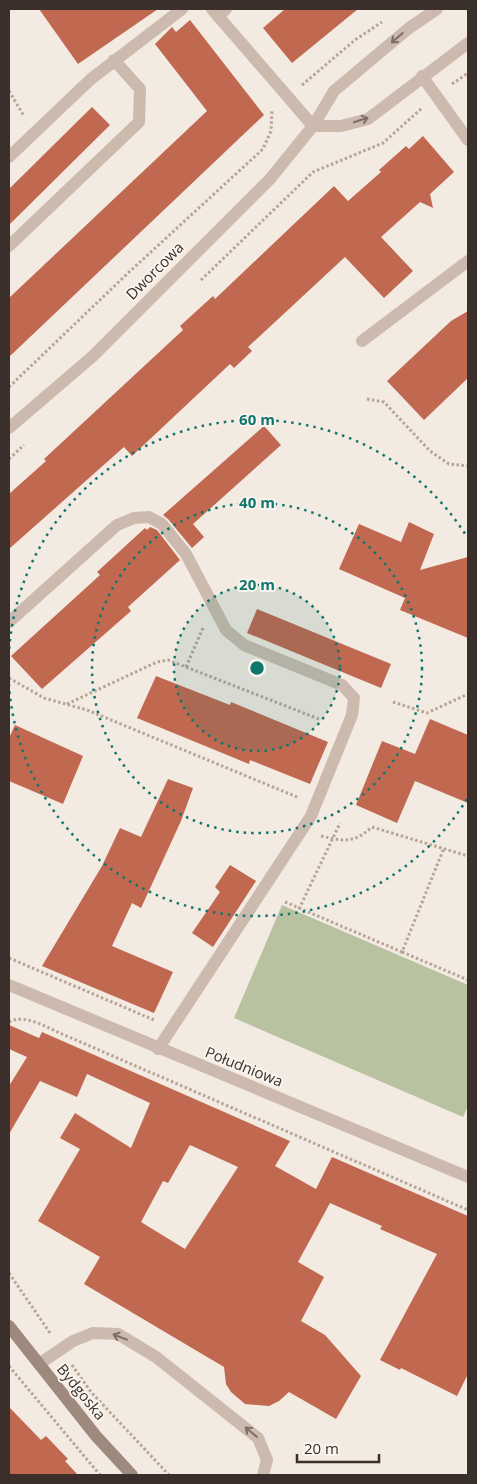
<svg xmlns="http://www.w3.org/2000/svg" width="477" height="1484" viewBox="0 0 477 1484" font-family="'Open Sans',sans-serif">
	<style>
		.green { fill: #b8c2a1 }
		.building { fill: #c16851; fill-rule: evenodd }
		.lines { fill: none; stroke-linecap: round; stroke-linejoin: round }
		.path { stroke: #b7a497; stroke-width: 3; stroke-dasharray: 2.5 2.5; stroke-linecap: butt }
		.lane { stroke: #cbbaad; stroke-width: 12 }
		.street { stroke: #cbbaad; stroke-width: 12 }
		.secondary { stroke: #9f897e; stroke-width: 12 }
		.oneway { stroke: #7b6e66 }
		.ring { fill: none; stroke: #0f766e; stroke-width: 2.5; stroke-dasharray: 2.5 5 }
		.labels { text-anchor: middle; stroke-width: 4; stroke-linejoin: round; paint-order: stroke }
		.street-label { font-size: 15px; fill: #3a2f2b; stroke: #faf4ee }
		.centre { fill: #0f766e; stroke: #faf4ee; stroke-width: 2.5 }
		.ring-label { font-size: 15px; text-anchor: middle; font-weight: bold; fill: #0f766e; stroke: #faf4ee; stroke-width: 4; stroke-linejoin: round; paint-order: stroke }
	</style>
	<rect width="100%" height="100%" fill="#f3eae1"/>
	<path class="green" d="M 282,905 L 468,985 L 468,1106 L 463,1117 L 234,1018 Z"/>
	<g class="building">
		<path d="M 39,9 L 158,9 L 78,64 Z"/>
		<path d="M 285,9 L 358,9 L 292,63 L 263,28 Z"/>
		<path d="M 190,20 L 264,115 L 9,357 L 9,298 L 207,111 L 155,44 L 172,27 L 176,32 Z"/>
		<path d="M 92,107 L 110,125 L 9,225 L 9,189 Z"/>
		<path d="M 423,136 L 454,172 L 430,194 L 433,208 L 420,202 L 381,237 L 413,271 L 384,298 L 345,257 L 248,347 L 252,351 L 234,368 L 230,364 L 132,456 L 124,447 L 9,549 L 9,494 L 46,461 L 44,459 L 183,330 L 180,326 L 213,296 L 215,299 L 334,186 L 348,201 L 381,172 L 379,170 L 406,146 L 409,149 Z"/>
		<path d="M 468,311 L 468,378 L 424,420 L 387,381 L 451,321 Z"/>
		<path d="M 264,426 L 281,445 L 193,524 L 204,537 L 192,548 L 168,519 L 163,515 Z"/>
		<path d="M 409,522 L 434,534 L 420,570 L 468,557 L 468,638 L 400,610 L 405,598 L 339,569 L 359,524 L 401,542 Z"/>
		<path d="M 150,527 L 157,530 L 180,560 L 128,607 L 131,611 L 42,689 L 11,656 L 100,575 L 97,572 L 145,528 L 147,530 Z"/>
		<path d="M 257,609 L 391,664 L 381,688 L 247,633 Z"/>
		<path d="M 156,676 L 230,705 L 231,702 L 328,742 L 310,784 L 250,760 L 249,764 L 137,718 Z"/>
		<path d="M 430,719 L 468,735 L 468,803 L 415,781 L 397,823 L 356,805 L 382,741 L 415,754 Z"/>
		<path d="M 15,725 L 83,756 L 63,804 L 9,781 L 9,738 Z"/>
		<path d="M 168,779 L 193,788 L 181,821 L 141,908 L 132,903 L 112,946 L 173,972 L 154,1013 L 42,966 L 102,866 L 120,828 L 141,837 Z"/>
		<path d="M 230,865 L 256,881 L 213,947 L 192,933 L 220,892 L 215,887 Z"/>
		<path d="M 9,1025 L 39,1038 L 42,1032 L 290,1141 L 275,1166 L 316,1189 L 332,1157 L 468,1216 L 468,1374 L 457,1396 L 401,1368 L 400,1370 L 380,1360 L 437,1254 L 380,1229 L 382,1226 L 330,1203 L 298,1262 L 324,1277 L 301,1321 L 325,1335 L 361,1376 L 336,1419 L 289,1392 L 279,1401 L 269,1406 L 245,1404 L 231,1392 L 226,1384 L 224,1367 L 84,1284 L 100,1257 L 38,1221 L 80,1149 L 60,1138 L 75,1113 L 131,1148 L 150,1103 L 87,1074 L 77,1097 L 40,1081 L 9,1134 L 9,1086 L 27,1057 L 9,1049 ZM 190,1145 L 238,1167 L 185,1249 L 141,1222 L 163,1181 L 168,1183 Z"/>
		<path d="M 9,1407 L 41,1440 L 46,1436 L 68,1459 L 65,1461 L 78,1475 L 9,1475 Z"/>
	</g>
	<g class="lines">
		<g class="path">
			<path d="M 452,84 L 468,73"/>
			<path d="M 302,85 L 355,40 L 382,22"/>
			<path d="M 9,91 L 24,116"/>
			<path d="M 201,280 L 313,172 L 383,143 L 422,108"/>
			<path d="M 9,387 L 127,274 L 263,149 L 271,131 L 272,109"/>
			<path d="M 367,399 L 384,402 L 430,451 L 449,464 L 468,466"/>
			<path d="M 9,459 L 24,445"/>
			<path d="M 186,667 L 203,628"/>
			<path d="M 9,678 L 44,698 L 87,710 L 297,797"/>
			<path d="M 393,702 L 427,713 L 468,694"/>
			<path d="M 67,704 L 157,662 L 168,660 L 319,719"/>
			<path d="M 321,836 C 344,841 353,844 372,827 L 468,856"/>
			<path d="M 285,902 L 402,952 L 444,848"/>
			<path d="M 299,909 L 340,823"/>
			<path d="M 402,952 L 468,980"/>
			<path d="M 9,958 L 154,1020"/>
			<path d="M 9,1022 C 24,1013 48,1028 62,1034 L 468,1210"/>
			<path d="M 9,1273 L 50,1333"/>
			<path d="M 72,1365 L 91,1392 L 169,1475"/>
			<path d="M 9,1366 L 100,1475"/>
		</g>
		<g class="lane">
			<path d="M 218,17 L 226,9"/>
			<path d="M 422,76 L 468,140"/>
			<path d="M 9,157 L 91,79 L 182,9"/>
			<path d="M 9,246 L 139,122 L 140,89 L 114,60"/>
			<path d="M 362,341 L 468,261"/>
			<path d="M 9,622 L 117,525 L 134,518 L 149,517 L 162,524 L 186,554 L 226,630 L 244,645 L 342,685 L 354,698 L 352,715 L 311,816 L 158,1049"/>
			<path d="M 39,1364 L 73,1341 L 93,1333 L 118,1334 L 156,1357 L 258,1438 L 267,1460 L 263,1475"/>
		</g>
		<g class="street">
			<path d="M 212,9 L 313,126"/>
			<path d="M 313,126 L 341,126 L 368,119 L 468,43"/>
			<path d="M 9,428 L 93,356 L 270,179 L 313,126 L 334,91 L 409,28 L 437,9"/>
			<path d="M 9,985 L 468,1177"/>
		</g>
		<path class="secondary" d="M 9,1326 L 96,1436 L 132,1475"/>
	</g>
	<defs><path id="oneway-shaft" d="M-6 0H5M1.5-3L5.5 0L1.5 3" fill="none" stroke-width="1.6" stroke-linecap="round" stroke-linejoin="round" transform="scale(1.25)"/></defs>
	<g class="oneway">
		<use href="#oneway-shaft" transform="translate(397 38) rotate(139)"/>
		<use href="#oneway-shaft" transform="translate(361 120) rotate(-18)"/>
		<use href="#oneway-shaft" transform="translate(120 1337) rotate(-159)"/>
		<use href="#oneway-shaft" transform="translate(251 1432) rotate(-140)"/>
	</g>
	<circle cx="257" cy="668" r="83" fill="#0f766e" fill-opacity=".12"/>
	<g class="ring">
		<circle cx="257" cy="668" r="83"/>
		<circle cx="257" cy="668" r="165"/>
		<path d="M467 799A248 248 0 1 1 467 537"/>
	</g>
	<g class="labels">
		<g class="street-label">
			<text transform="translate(155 271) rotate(-45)" y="5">Dworcowa</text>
			<text transform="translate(244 1067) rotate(22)" y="5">Południowa</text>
			<text transform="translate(81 1392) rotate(51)" y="5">Bydgoska</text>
		</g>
	</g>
	<circle cx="257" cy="668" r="8" class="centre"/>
	<g class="ring-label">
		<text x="257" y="425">60 m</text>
		<text x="257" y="508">40 m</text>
		<text x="257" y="590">20 m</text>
	</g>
	<rect width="477" height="1484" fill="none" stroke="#3a2f2b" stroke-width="20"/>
	<path d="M297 1454v8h82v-8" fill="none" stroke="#3a2f2b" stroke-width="2.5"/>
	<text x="304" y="1454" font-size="15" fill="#3a2f2b" stroke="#faf4ee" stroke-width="4" paint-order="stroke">20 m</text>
</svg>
